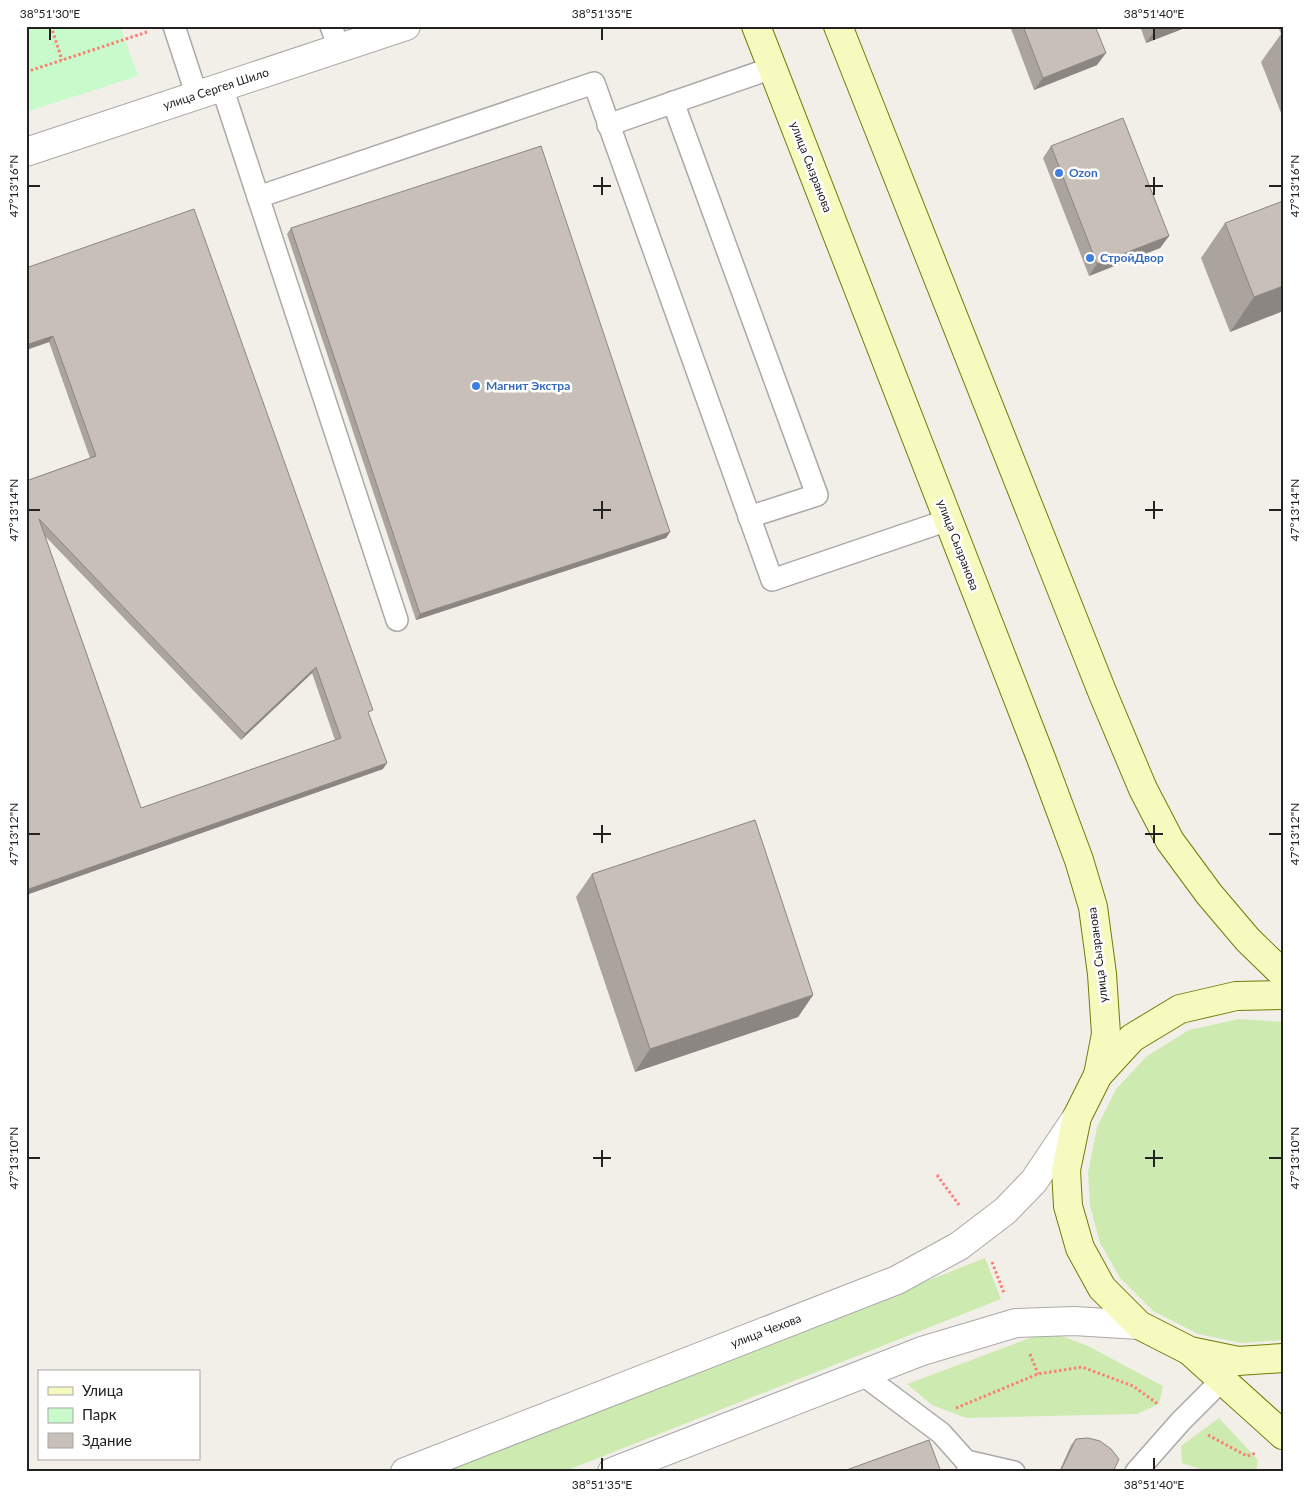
<svg xmlns="http://www.w3.org/2000/svg" width="1309" height="1498" viewBox="0 0 1309 1498" font-family="Lato,sans-serif">
	<style>
		.grass { fill: #cdebb0 }
		.park { fill: #c8facc }
		.lines { fill: none; stroke-linecap: round; stroke-linejoin: round }
		.service-casing { stroke: #a9a9a9; stroke-width: 24 }
		.minor-casing { stroke: #a9a9a9; stroke-width: 30 }
		.tertiary-casing { stroke: #a9a9a9; stroke-width: 30 }
		.secondary-casing { stroke: #707d05; stroke-width: 30 }
		.path { stroke: #fa8072; stroke-width: 3; stroke-dasharray: 2.5 2.5; stroke-linecap: butt }
		.service { stroke: #fff; stroke-width: 21 }
		.minor { stroke: #fff; stroke-width: 28 }
		.tertiary { stroke: #fff; stroke-width: 28 }
		.secondary { stroke: #f7fabf; stroke-width: 28 }
		.wall { fill: #aba49e; fill-rule: evenodd }
		.shaded-wall { fill: #8b8681 }
		.building { fill: #c7bfb8; stroke: #8b8681; fill-rule: evenodd }
		.ticks { fill: none; stroke: #222; stroke-width: 2 }
		.shop-dot { fill: #3f7fe0; stroke: #fff; stroke-width: 2 }
		.labels { text-anchor: middle; stroke-width: 5; stroke-linejoin: round; paint-order: stroke }
		.street-label { font-size: 12px; fill: #222; stroke: #fff }
		.shop-label { font-size: 12px; font-weight: bold; fill: #366cbe; stroke: #fff; text-anchor: start }
		.neatline { fill: none; stroke: #222; stroke-width: 2 }
		.ticks-label { font-size: 12px; text-anchor: middle; fill: #222 }
	</style>
	<rect width="100%" height="100%" fill="#f2efe9"/>
	<g class="grass">
		<path d="M 1239,1019 L 1283,1022 L 1283,1340 L 1241,1343 L 1198,1334 L 1153,1311 L 1120,1278 L 1100,1243 L 1090,1206 L 1088,1173 L 1097,1127 L 1116,1089 L 1147,1056 L 1189,1030 Z"/>
		<path d="M 985,1258 L 1001,1299 L 563,1472 L 444,1472 Z"/>
		<path d="M 1062,1336 L 1088,1346 L 1163,1386 L 1159,1404 L 1137,1414 L 966,1418 L 932,1405 L 907,1384 L 1033,1337 Z"/>
		<path d="M 1219,1418 L 1258,1460 L 1256,1472 L 1209,1472 L 1182,1463 L 1181,1446 Z"/>
	</g>
	<path class="park" d="M 26,26 L 120,26 L 138,76 L 26,112 Z"/>
	<g class="lines">
		<defs>
			<g id="service">
				<path d="M 174,26 L 197,96"/>
				<path d="M 331,26 L 339,48"/>
				<path d="M 222,87 L 397,620"/>
				<path d="M 673,102 L 817,495 L 749,517"/>
				<path d="M 608,125 L 772,68"/>
				<path d="M 258,197 L 594,83 L 772,580 L 948,520"/>
				<path d="M 862,1374 L 941,1433 L 966,1461 L 970,1472"/>
				<path d="M 966,1461 L 1014,1472"/>
				<path d="M 1136,1472 L 1181,1421 L 1222,1380"/>
			</g>
			<path id="minor" d="M 26,152 L 406,26"/>
			<g id="tertiary">
				<path d="M 405,1472 L 897,1280 L 959,1246 L 1005,1211 L 1034,1181 L 1077,1117"/>
				<path d="M 612,1472 L 922,1351 L 1016,1323 L 1074,1321 L 1139,1325"/>
			</g>
			<g id="secondary">
				<path d="M 756,26 L 1041,758 L 1079,860 L 1093,907 L 1102,974 L 1106,1034 L 1098,1075"/>
				<path d="M 838,26 L 1103,694 L 1143,789 L 1170,841 L 1209,894 L 1248,940 L 1283,974"/>
				<path d="M 1283,995 L 1236,996 L 1180,1009 L 1132,1038 L 1098,1075 L 1077,1117 L 1066,1170 L 1068,1206 L 1080,1248 L 1102,1288 L 1139,1325 L 1190,1351 L 1238,1361 L 1283,1358"/>
				<path d="M 1191,1352 L 1283,1435"/>
			</g>
		</defs>
		<use href="#service" class="service-casing"/>
		<use href="#minor" class="minor-casing"/>
		<use href="#tertiary" class="tertiary-casing"/>
		<use href="#secondary" class="secondary-casing"/>
		<g class="path">
			<path d="M 51,26 L 62,60"/>
			<path d="M 26,72 L 147,32"/>
			<path d="M 937,1175 L 959,1205"/>
			<path d="M 992,1262 L 1004,1293"/>
			<path d="M 1030,1354 L 1038,1374"/>
			<path d="M 956,1408 L 1038,1374 L 1082,1367 L 1133,1386 L 1158,1404"/>
			<path d="M 1208,1435 L 1247,1456 L 1256,1453"/>
		</g>
		<use href="#service" class="service"/>
		<use href="#minor" class="minor"/>
		<use href="#tertiary" class="tertiary"/>
		<use href="#secondary" class="secondary"/>
	</g>
	<g class="wall">
		<path d="M 1010,26 L 1095,26 L 1097,65 L 1034,90 Z"/>
		<path d="M 1140,26 L 1190,26 L 1146,43 Z"/>
		<path d="M 1278,26 L 1283,26 L 1283,118 L 1261,62 L 1281,34 Z"/>
		<path d="M 1051,146 L 1169,236 L 1160,248 L 1089,276 L 1043,158 Z"/>
		<path d="M 1225,223 L 1283,311 L 1230,332 L 1201,258 Z"/>
		<path d="M 291,228 L 670,532 L 666,538 L 416,620 L 287,234 Z"/>
		<path d="M 26,268 L 369,715 L 383,769 L 26,895 L 26,481 L 90,458 L 49,342 L 26,350 ZM 45,536 L 241,740 L 312,673 L 335,740 L 141,808 Z"/>
		<path d="M 592,874 L 813,995 L 798,1017 L 635,1072 L 576,897 Z"/>
		<path d="M 1076,1439 L 1113,1472 L 1059,1472 L 1071,1445 Z"/>
	</g>
	<g class="shaded-wall">
		<path d="M 1158,26 L 1190,26 L 1146,43 Z"/>
		<path d="M 1106,53 L 1097,65 L 1034,90 L 1043,78 Z"/>
		<path d="M 1169,236 L 1160,248 L 1089,276 L 1097,264 Z"/>
		<path d="M 1283,286 L 1283,311 L 1230,332 L 1254,297 Z"/>
		<path d="M 53,336 L 49,342 L 26,350 L 26,345 Z"/>
		<path d="M 670,532 L 666,538 L 416,620 L 420,614 Z"/>
		<path d="M 316,667 L 312,673 L 241,740 L 245,734 Z"/>
		<path d="M 387,763 L 383,769 L 26,895 L 26,890 Z"/>
		<path d="M 813,995 L 798,1017 L 635,1072 L 650,1049 Z"/>
	</g>
	<g class="building">
		<path d="M 1023,26 L 1095,26 L 1106,53 L 1043,78 Z"/>
		<path d="M 1123,118 L 1169,236 L 1097,264 L 1051,146 Z"/>
		<path d="M 541,146 L 670,532 L 420,614 L 291,228 Z"/>
		<path d="M 1283,201 L 1283,286 L 1254,297 L 1225,223 Z"/>
		<path d="M 194,209 L 373,710 L 368,712 L 387,763 L 26,890 L 26,481 L 96,456 L 53,336 L 26,345 L 26,268 ZM 39,519 L 245,734 L 316,667 L 341,738 L 141,808 Z"/>
		<path d="M 755,820 L 813,995 L 650,1049 L 592,874 Z"/>
		<path d="M 1088,1438 L 1100,1441 L 1111,1449 L 1119,1459 L 1113,1472 L 1060,1472 L 1076,1439 Z"/>
		<path d="M 929,1440 L 941,1472 L 841,1472 Z"/>
	</g>
	<path class="ticks" d="M 50,28 L 50,40M 602,28 L 602,40M 1154,28 L 1154,40M 602,177 L 602,195M 1154,177 L 1154,195M 28,186 L 40,186M 593,186 L 611,186M 1145,186 L 1163,186M 1269,186 L 1282,186M 602,501 L 602,519M 1154,501 L 1154,519M 28,510 L 40,510M 593,510 L 611,510M 1145,510 L 1163,510M 1269,510 L 1282,510M 602,825 L 602,843M 1154,825 L 1154,843M 28,834 L 40,834M 593,834 L 611,834M 1145,834 L 1163,834M 1269,834 L 1282,834M 602,1150 L 602,1167M 1154,1150 L 1154,1167M 28,1158 L 40,1158M 593,1158 L 611,1158M 1145,1158 L 1163,1158M 1269,1158 L 1282,1158M 602,1458 L 602,1470M 1154,1458 L 1154,1470"/>
	<g class="shop-dot">
		<circle cx="1059" cy="173" r="5"/>
		<circle cx="1090" cy="258" r="5"/>
		<circle cx="476" cy="386" r="5"/>
	</g>
	<g class="labels">
		<g class="street-label">
			<text transform="translate(216 89) rotate(-18)" y="4">улица Сергея Шило</text>
			<text transform="translate(811 167) rotate(69)" y="4">улица Сызранова</text>
			<text transform="translate(958 545) rotate(69)" y="4">улица Сызранова</text>
			<text transform="translate(1098 955) rotate(-97)" y="4">улица Сызранова</text>
			<text transform="translate(766 1331) rotate(-21)" y="4">улица Чехова</text>
		</g>
		<g class="shop-label">
			<text x="1069" y="177">Ozon</text>
			<text x="1100" y="262">СтройДвор</text>
			<text x="486" y="390">Магнит Экстра</text>
		</g>
	</g>
	<rect width="1309" height="1498" fill="none" stroke="#ffffff" stroke-width="55"/>
	<rect x="38" y="1370" width="162" height="90" fill="#ffffff" stroke="#a7a7a7"/>
	<rect x="48" y="1387" width="25" height="8" fill="#f7fabf" stroke="#a7a7a7"/>
	<text x="82" y="1396" font-size="15" fill="#222222">Улица</text>
	<rect x="48" y="1408" width="25" height="15" fill="#c8facc" stroke="#a7a7a7"/>
	<text x="82" y="1420" font-size="15" fill="#222222">Парк</text>
	<rect x="48" y="1433" width="25" height="15" fill="#c7bfb8" stroke="#a7a7a7"/>
	<text x="82" y="1446" font-size="15" fill="#222222">Здание</text>
	<rect x="28" y="28" width="1254" height="1442" class="neatline"/>
	<g class="ticks-label">
		<text x="50" y="18">38°51'30"E</text>
		<text x="602" y="18">38°51'35"E</text>
		<text x="1154" y="18">38°51'40"E</text>
		<text transform="translate(14 186) rotate(-90)" y="4">47°13'16"N</text>
		<text transform="translate(1295 186) rotate(-90)" y="4">47°13'16"N</text>
		<text transform="translate(14 510) rotate(-90)" y="4">47°13'14"N</text>
		<text transform="translate(1295 510) rotate(-90)" y="4">47°13'14"N</text>
		<text transform="translate(14 834) rotate(-90)" y="4">47°13'12"N</text>
		<text transform="translate(1295 834) rotate(-90)" y="4">47°13'12"N</text>
		<text transform="translate(14 1158) rotate(-90)" y="4">47°13'10"N</text>
		<text transform="translate(1295 1158) rotate(-90)" y="4">47°13'10"N</text>
		<text x="602" y="1489">38°51'35"E</text>
		<text x="1154" y="1489">38°51'40"E</text>
	</g>
</svg>
